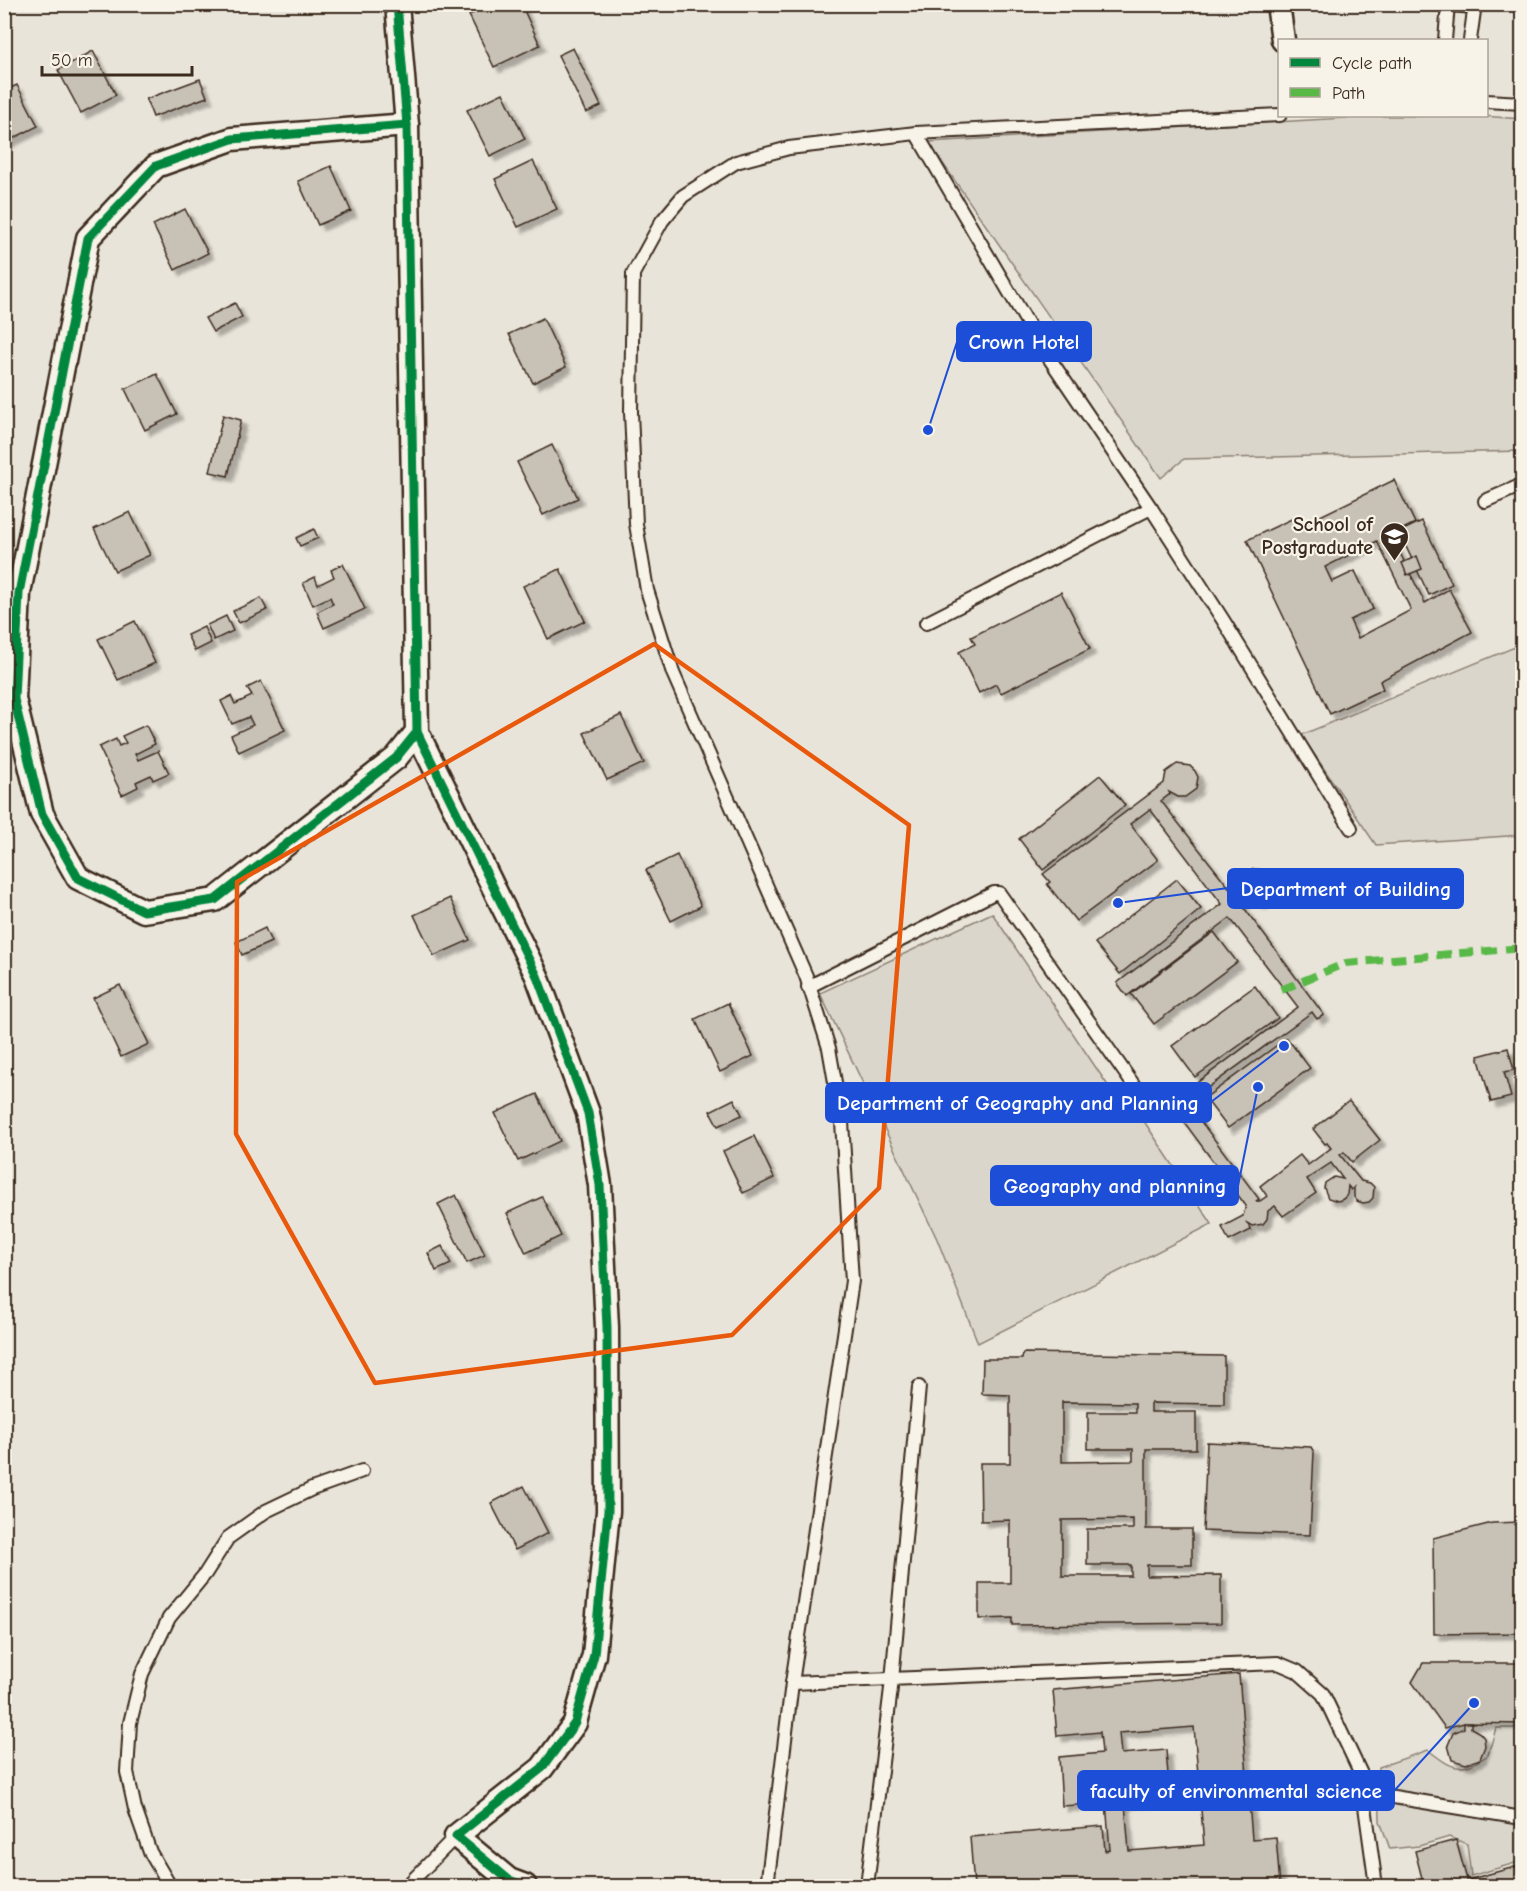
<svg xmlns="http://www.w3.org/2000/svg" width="1527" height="1891" viewBox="0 0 1527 1891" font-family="'Comic Neue',sans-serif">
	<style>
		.built { fill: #e9e4d9; fill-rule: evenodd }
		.green { fill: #dbd6cb; stroke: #8b8074; stroke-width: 1.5 }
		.building { fill: #c8c1b6; stroke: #3b2a1e; stroke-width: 1.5; fill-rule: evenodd; filter: url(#shadow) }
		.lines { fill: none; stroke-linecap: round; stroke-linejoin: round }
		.service-casing { stroke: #3b2a1e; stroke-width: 16 }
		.minor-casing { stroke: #3b2a1e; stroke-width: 27 }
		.service { stroke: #f7f3e8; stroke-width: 12 }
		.minor { stroke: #f7f3e8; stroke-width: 22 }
		.quiet { stroke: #58b947; stroke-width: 8; stroke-dasharray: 15 8; stroke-linecap: butt }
		.cycleway-casing { stroke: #f7f3e8; stroke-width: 13 }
		.cycleway { stroke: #00873e; stroke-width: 9 }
		.marked { fill: none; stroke: #e8590c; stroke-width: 4.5; stroke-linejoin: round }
		.labels { text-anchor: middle; stroke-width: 4.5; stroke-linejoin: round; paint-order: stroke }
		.poi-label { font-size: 20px; font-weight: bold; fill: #3b2a1e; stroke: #f7f3e8; text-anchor: end }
		.leader { fill: none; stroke: #1d4ed8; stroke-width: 2 }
		.callout-dot { fill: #1d4ed8; stroke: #f7f3e8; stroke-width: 2 }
		.callout { fill: #1d4ed8; stroke: #1d4ed8; stroke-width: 2 }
		.callout-label { font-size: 21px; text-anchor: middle; font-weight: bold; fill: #fff }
	</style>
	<defs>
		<filter id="shadow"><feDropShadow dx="5.5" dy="5.5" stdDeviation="1.5" flood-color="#0004"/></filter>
	</defs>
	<rect width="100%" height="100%" fill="#f7f3e8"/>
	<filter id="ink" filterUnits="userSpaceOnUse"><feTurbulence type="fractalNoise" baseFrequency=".0167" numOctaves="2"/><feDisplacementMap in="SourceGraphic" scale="12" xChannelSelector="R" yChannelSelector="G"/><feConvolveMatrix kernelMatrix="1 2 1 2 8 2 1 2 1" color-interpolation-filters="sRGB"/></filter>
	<g filter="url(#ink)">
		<path class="built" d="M 5,5 L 1522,5 L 1522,1886 L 5,1886 ZM 1280,40 L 1486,40 L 1486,116 L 1280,116 Z"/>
		<g class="green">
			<path d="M 1379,116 L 1482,116 L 1522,119 L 1522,451 L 1184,459 L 1161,478 L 928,142 Z"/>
			<path d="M 1522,644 L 1522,835 L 1376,845 L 1301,735 Z"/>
			<path d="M 992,913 L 1121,1105 L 1130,1100 L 1212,1224 L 978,1343 L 937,1239 L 820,993 Z"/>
			<path d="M 1496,1728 L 1522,1728 L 1522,1861 L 1471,1876 L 1467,1844 L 1449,1837 L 1419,1846 L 1390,1849 L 1380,1821 L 1379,1767 L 1428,1750 C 1454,1770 1460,1774 1488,1755 Z"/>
		</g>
		<g class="building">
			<path d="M 491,4 L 521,4 L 540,45 L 494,67 L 469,15 Z"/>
			<path d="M 573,48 L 601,106 L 586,113 L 558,55 Z"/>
			<path d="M 93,51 L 116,95 L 81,113 L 58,70 Z"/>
			<path d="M 200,79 L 207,97 L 153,117 L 146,99 Z"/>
			<path d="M 17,85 L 38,126 L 4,143 L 4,91 Z"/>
			<path d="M 503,93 L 525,139 L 490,156 L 467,110 Z"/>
			<path d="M 533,161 L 557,209 L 518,227 L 495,179 Z"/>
			<path d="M 331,166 L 351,211 L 318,225 L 298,181 Z"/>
			<path d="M 185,209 L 208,253 L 175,270 L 153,225 Z"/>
			<path d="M 235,303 L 242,317 L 213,332 L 205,318 Z"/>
			<path d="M 543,318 L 566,367 L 533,383 L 509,334 Z"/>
			<path d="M 157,374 L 177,414 L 145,430 L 125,389 Z"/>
			<path d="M 223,415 L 241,420 L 228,476 L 210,472 Z"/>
			<path d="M 552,445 L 578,498 L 543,515 L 517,462 Z"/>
			<path d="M 1394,480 L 1415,523 L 1391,535 L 1425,603 L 1449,589 L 1472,632 L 1380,681 L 1383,689 L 1330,714 L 1247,540 L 1300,515 L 1304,524 ZM 1377,541 L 1411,610 L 1358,638 L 1350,620 L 1373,609 L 1355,571 L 1332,582 L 1325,567 Z"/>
			<path d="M 130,512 L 150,555 L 115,571 L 94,529 Z"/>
			<path d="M 1422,521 L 1452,584 L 1429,595 L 1399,532 Z"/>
			<path d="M 314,529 L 318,538 L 300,546 L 296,538 Z"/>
			<path d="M 1417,556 L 1422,569 L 1407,575 L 1402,563 Z"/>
			<path d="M 343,564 L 365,609 L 324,628 L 317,612 L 333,604 L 330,597 L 313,605 L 303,583 L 315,577 L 318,585 L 334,577 L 331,570 Z"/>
			<path d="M 560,569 L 585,621 L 548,639 L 523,586 Z"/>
			<path d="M 1061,592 L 1090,649 L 1001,693 L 996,684 L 979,693 L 959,652 L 975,644 L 971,637 Z"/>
			<path d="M 261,598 L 267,610 L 239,623 L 233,611 Z"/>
			<path d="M 226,616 L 233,631 L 214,640 L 207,625 Z"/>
			<path d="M 135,621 L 155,663 L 118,680 L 98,639 Z"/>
			<path d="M 204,627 L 211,643 L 195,651 L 187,635 Z"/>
			<path d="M 261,681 L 285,730 L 239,752 L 231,735 L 253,725 L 249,717 L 232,724 L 221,701 L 231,696 L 235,704 L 252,696 L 247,688 Z"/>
			<path d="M 621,715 L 644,763 L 607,780 L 584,733 Z"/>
			<path d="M 146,725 L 155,744 L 135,754 L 138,760 L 158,751 L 169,773 L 153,780 L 151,775 L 136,782 L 138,787 L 122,795 L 99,747 L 116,739 L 119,746 L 126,743 L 122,736 Z"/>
			<path d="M 1177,764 L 1190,766 L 1195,771 L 1198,777 L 1196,789 L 1185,797 L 1178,797 L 1169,792 L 1170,794 L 1161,801 L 1235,895 L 1241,891 L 1241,881 L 1243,876 L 1253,869 L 1265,870 L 1273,877 L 1275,888 L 1270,898 L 1261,904 L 1247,900 L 1242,905 L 1324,1015 L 1317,1019 L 1312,1012 L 1187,1103 L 1259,1199 L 1256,1201 L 1260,1201 L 1267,1196 L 1260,1186 L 1300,1155 L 1308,1165 L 1331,1148 L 1327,1143 L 1325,1144 L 1313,1129 L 1349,1101 L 1380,1140 L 1352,1162 L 1344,1152 L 1340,1155 L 1361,1181 L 1370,1183 L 1374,1187 L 1373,1198 L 1369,1202 L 1363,1203 L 1357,1201 L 1354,1197 L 1354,1187 L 1351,1190 L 1348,1186 L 1347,1195 L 1343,1199 L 1338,1201 L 1328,1198 L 1324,1188 L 1325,1183 L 1334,1177 L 1343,1179 L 1331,1163 L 1307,1179 L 1316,1193 L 1283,1216 L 1275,1206 L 1268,1211 L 1267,1219 L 1263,1224 L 1252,1226 L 1247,1223 L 1251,1230 L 1229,1241 L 1222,1227 L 1243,1216 L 1246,1206 L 1170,1103 L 1298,1007 L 1230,918 L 1127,996 L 1117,983 L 1222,904 L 1150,809 L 1130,824 L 1158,860 L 1076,921 L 1047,884 L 1050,882 L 1043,874 L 1164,783 L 1166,772 Z"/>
			<path d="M 1100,775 L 1125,805 L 1043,870 L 1019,839 Z"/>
			<path d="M 677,855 L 701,906 L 671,921 L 646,870 Z"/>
			<path d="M 1177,879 L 1201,909 L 1120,974 L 1095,943 Z"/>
			<path d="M 450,898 L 470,940 L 434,956 L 414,915 Z"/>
			<path d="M 265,928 L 271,942 L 242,955 L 236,942 Z"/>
			<path d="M 1214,932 L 1237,962 L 1154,1024 L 1131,994 Z"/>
			<path d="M 120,985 L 149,1044 L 121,1057 L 93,998 Z"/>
			<path d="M 1255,986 L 1278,1018 L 1195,1077 L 1172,1046 Z"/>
			<path d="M 728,1003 L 753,1056 L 720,1072 L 695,1019 Z"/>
			<path d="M 1287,1038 L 1310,1068 L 1228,1128 L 1205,1098 Z"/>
			<path d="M 1508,1048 L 1514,1070 L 1504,1072 L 1511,1097 L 1491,1102 L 1478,1056 Z"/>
			<path d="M 537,1094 L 560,1141 L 518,1161 L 495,1113 Z"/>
			<path d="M 734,1099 L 742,1115 L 718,1126 L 710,1111 Z"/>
			<path d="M 754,1136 L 774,1178 L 743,1193 L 723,1151 Z"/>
			<path d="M 456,1195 L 485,1255 L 467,1263 L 438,1204 Z"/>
			<path d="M 542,1197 L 561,1236 L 526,1253 L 507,1213 Z"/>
			<path d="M 442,1246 L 451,1264 L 436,1271 L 428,1253 Z"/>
			<path d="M 1023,1353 L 1224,1356 L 1224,1404 L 1151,1403 L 1151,1412 L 1196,1412 L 1196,1449 L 1146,1449 L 1146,1529 L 1192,1529 L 1192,1565 L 1147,1565 L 1147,1576 L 1221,1575 L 1221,1623 L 1012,1625 L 1012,1618 L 979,1619 L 979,1583 L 1010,1583 L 1010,1520 L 981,1521 L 980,1463 L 1010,1463 L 1010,1395 L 982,1394 L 983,1359 L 1022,1359 ZM 1062,1402 L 1135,1403 L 1135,1412 L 1088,1412 L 1088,1449 L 1133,1449 L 1133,1461 L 1062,1462 ZM 1133,1519 L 1133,1529 L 1087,1529 L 1087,1565 L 1131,1565 L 1131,1576 L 1062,1576 L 1062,1520 Z"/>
			<path d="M 1207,1442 L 1311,1447 L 1314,1452 L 1310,1535 L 1203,1531 Z"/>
			<path d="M 524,1486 L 548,1533 L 515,1550 L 491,1503 Z"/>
			<path d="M 1522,1522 L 1522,1633 L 1434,1634 L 1433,1538 L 1492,1523 Z"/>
			<path d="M 1423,1663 L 1522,1663 L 1522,1724 L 1464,1723 L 1445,1728 L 1412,1682 Z"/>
			<path d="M 1239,1674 L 1252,1839 L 1276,1837 L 1280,1886 L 974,1886 L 970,1837 L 1103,1826 L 1105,1851 L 1110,1850 L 1106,1803 L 1062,1806 L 1059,1757 L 1102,1753 L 1100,1732 L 1057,1736 L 1053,1690 ZM 1194,1727 L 1204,1845 L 1129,1851 L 1125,1803 L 1170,1799 L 1166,1750 L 1121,1754 L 1119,1733 Z"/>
			<path d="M 1464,1723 L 1471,1723 L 1471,1728 L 1480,1733 L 1484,1738 L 1485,1746 L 1480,1759 L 1466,1764 L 1452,1760 L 1448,1745 L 1453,1733 L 1464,1728 Z"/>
			<path d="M 1456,1840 L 1467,1880 L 1522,1865 L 1522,1886 L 1424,1886 L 1415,1851 Z"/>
		</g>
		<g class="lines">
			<defs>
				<g id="service">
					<path d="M 1448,5 L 1475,7"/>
					<path d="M 1445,40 L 1448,4"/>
					<path d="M 1470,40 L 1475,4"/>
					<path d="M 1486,101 L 1522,103"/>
					<path d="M 916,133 L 1041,346 L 1151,508 L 1223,620 L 1351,828"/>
					<path d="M 1485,501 L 1522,485"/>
					<path d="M 926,623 L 1151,508"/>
					<path d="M 808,987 L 994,893 L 999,893 L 1135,1087"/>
					<path d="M 792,1683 L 1278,1663 L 1297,1671 L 1323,1694 L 1362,1776 L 1363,1792 L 1522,1818"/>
					<path d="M 1363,1792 L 1376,1886"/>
					<path d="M 170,1886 L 150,1852 L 135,1809 L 127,1772 L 130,1723 L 142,1674 L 169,1618 L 205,1574 L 228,1538 L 266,1511 L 312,1489 L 362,1471"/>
					<path d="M 407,1886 L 456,1836"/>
					<path d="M 767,1886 L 792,1683 L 852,1281 L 842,1122 L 829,1048 L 806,976 L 673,673 L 647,590 L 636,524 L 631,412 L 633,274 L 662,221 L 683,196 L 736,162 L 789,148 L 916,133 L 1280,115"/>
					<path d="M 867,1886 L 892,1680 L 919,1387"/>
				</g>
				<g id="minor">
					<path d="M 397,4 L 407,125 L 417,732 L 537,976 L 588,1113 L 600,1185 L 607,1327 L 608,1511 L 594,1655 L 577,1715 L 575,1723 L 542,1768 L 456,1836 L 509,1880 L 525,1886"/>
					<path d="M 1278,4 L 1283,40"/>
					<path d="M 407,125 L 232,139 L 156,166 L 88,238 L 19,593 L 14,699 L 42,814 L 78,878 L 144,911 L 215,900 L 396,758 L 417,732"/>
				</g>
			</defs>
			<use href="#service" class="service-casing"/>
			<use href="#minor" class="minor-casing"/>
			<use href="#service" class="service"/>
			<use href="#minor" class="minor"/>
			<path class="quiet" d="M 1281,990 L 1346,963 L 1522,948"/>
			<defs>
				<g id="cycleway">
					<path d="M 397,4 L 407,125 L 417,732 L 537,976 L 588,1113 L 600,1185 L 607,1327 L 608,1511 L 594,1655 L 577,1715 L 575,1723 L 542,1768 L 456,1836 L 509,1880 L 525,1886"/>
					<path d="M 407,125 L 232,139 L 156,166 L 88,238 L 19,593 L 14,699 L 42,814 L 78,878 L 144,911 L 215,900 L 396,758 L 417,732"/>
				</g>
			</defs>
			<use href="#cycleway" class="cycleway-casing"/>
			<use href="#cycleway" class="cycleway"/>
		</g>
	</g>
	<path class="marked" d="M 654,644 L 909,825 L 879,1188 L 732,1335 L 375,1383 L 236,1134 L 237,882 Z"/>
	<defs>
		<symbol id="school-pin" viewBox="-11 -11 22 30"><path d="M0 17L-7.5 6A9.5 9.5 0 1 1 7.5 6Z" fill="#3b2a1e" stroke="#f7f3e8"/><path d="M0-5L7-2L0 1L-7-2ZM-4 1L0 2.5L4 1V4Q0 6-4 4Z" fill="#fff"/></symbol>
	</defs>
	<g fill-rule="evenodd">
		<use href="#school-pin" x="1378" y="520" width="33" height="45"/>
	</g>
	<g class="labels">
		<g class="poi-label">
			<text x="1373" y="531">School of<tspan x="1373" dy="23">Postgraduate</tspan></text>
		</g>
	</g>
	<path class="leader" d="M928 430L957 342M1118 903L1228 888M1284 1046L1211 1102M1258 1087L1238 1186M1474 1703L1394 1791"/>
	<g class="callout-dot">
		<circle cx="928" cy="430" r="6"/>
		<circle cx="1118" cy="903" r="6"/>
		<circle cx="1284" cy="1046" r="6"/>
		<circle cx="1258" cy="1087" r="6"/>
		<circle cx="1474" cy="1703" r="6"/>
	</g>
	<g class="callout">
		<rect x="957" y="322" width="134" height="39" rx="6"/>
		<rect x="1228" y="869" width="235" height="39" rx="6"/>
		<rect x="826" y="1083" width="385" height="39" rx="6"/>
		<rect x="991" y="1166" width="247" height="39" rx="6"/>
		<rect x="1078" y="1771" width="316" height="39" rx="6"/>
	</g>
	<g class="callout-label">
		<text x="1024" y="349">Crown Hotel</text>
		<text x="1346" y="896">Department of Building</text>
		<text x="1018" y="1110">Department of Geography and Planning</text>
		<text x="1115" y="1193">Geography and planning</text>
		<text x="1236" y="1798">faculty of environmental science</text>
	</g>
	<rect width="1527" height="1891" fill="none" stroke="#f7f3e8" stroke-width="24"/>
	<rect x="12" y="12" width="1503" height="1867" fill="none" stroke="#3b2a1e" stroke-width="2" filter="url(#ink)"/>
	<rect x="1278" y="39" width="210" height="78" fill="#f7f3e8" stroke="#aca397" stroke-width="1.5"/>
	<rect x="1290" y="58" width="30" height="9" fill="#00873e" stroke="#aca397" stroke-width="1.5"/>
	<text x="1332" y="69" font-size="18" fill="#3b2a1e">Cycle path</text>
	<rect x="1290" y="88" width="30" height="9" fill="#58b947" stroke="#aca397" stroke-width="1.5"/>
	<text x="1332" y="99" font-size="18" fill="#3b2a1e">Path</text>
	<path d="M42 66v9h150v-9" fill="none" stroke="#3b2a1e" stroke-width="3"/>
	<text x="51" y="66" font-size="18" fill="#3b2a1e" stroke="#f7f3e8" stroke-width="4.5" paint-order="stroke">50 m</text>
</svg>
